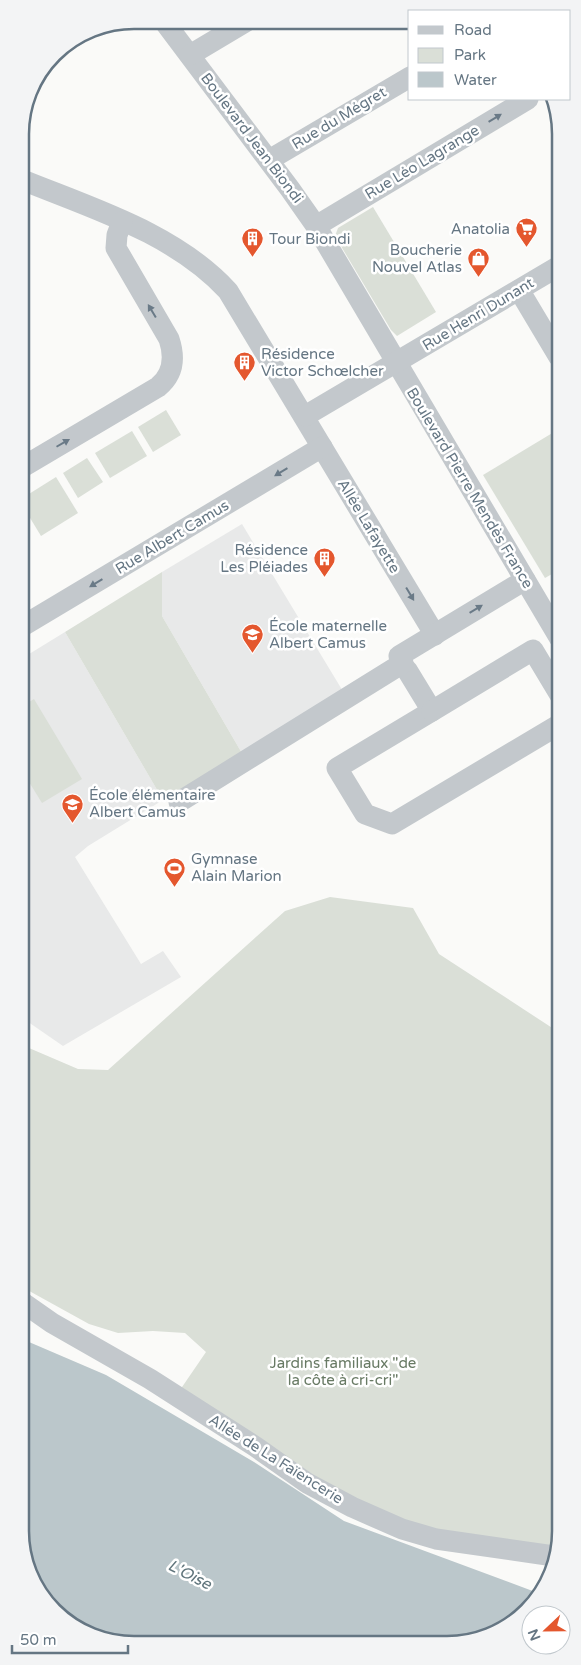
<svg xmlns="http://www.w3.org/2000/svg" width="581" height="1665" viewBox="0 0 581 1665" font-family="'Varela Round',sans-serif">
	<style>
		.built { fill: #e8e9e9 }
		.green { fill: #dadfd7 }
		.water { fill: #bbc7cb }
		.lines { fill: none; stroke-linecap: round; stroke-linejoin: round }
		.minor { stroke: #c3c8cc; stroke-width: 21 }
		.oneway { fill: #6a7a87 }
		.labels { text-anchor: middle; stroke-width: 5; stroke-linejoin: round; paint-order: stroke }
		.street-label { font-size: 15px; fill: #657683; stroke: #fff }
		.poi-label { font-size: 15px; fill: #657683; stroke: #fff; text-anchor: start }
		.park-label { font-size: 15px; fill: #687a64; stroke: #fff }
		.water-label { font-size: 16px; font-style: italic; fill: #60757c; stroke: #fff }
		.rim { fill: none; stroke: #657683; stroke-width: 2.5 }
	</style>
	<rect width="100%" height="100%" fill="#fafaf8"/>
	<g class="built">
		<path d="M 242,524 L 344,693 L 243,755 L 162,616 L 162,572 Z"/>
		<path d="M 65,632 L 163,800 L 88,846 L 75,857 L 141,964 L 163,951 L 181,977 L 63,1046 L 21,1017 L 21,659 Z"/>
	</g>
	<g class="green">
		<path d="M 373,207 L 436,312 L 397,336 L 391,330 L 335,236 L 338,228 Z"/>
		<path d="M 166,410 L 181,435 L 153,452 L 138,427 Z"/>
		<path d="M 559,429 L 559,570 L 545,578 L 483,475 Z"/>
		<path d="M 132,431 L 147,456 L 110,478 L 95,453 Z"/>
		<path d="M 87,458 L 103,482 L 78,498 L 63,473 Z"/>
		<path d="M 56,477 L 78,513 L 41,536 L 21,503 L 21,499 Z"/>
		<path d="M 162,572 L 162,616 L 243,755 L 163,800 L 65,632 Z"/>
		<path d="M 34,699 L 82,779 L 42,803 L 21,769 L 21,707 Z"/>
		<path d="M 330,897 L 413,908 L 439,954 L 560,1033 L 561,1539 L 556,1551 L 412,1526 L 352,1500 L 180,1390 L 206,1352 L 185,1333 L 153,1331 L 118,1333 L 89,1324 L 22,1287 L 22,1045 L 78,1069 L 108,1070 L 285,911 Z"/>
	</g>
	<path class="water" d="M 22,1339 L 106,1375 L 254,1462 L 344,1521 L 538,1593 L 533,1606 L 470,1643 L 112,1643 L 53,1612 L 22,1554 Z"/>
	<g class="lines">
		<g class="minor">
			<path d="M 163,20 L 290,189 L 316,226 L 560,639"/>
			<path d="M 190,55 L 247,21"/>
			<path d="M 269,160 L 410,77"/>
			<path d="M 20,179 C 91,208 175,233 228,291 L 435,635"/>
			<path d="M 316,226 L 528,99"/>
			<path d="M 519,290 L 559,357"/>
			<path d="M 305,416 L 559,266"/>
			<path d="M 21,468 L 158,387 C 174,374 175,357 169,339 L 116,248 L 117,235 L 122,222"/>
			<path d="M 21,627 L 322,447"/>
			<path d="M 407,670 L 432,711 L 337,768 L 365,814 L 392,824 L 560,724"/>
			<path d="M 432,711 L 533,650 L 560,695"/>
			<path d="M 179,802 L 403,663 L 399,656 L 525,580"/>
			<path d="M 22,1302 L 52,1323 L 150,1379 L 256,1447 L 307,1483 L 352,1507 L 402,1529 L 436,1539 L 554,1556"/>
		</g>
	</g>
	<defs><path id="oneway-solid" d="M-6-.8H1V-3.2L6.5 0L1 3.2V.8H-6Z" transform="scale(1.25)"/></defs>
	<g class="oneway">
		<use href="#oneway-solid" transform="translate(495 118) rotate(-31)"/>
		<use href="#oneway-solid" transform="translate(152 311) rotate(-121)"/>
		<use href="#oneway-solid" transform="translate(63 443) rotate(-30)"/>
		<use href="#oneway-solid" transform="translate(281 472) rotate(149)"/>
		<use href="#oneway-solid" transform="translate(96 583) rotate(149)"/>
		<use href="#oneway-solid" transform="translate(410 594) rotate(59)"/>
		<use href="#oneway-solid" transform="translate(476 609) rotate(-31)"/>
	</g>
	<defs>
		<symbol id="supermarket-pin" viewBox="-11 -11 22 30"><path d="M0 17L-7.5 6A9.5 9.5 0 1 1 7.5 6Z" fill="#e4572e" stroke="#fff"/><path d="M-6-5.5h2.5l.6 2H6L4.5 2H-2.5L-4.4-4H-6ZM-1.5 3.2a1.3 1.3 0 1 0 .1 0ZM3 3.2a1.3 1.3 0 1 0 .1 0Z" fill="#fff"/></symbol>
		<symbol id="building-pin" viewBox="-11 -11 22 30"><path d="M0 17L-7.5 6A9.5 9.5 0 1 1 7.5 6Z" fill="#e4572e" stroke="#fff"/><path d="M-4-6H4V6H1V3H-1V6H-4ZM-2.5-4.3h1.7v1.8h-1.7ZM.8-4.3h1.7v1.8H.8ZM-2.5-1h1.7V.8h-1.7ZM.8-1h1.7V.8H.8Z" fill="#fff"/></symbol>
		<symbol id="shop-pin" viewBox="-11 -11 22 30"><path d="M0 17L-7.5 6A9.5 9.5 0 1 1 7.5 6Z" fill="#e4572e" stroke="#fff"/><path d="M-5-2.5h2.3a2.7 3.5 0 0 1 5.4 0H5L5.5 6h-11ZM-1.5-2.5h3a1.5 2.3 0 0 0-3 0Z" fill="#fff"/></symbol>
		<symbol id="school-pin" viewBox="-11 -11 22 30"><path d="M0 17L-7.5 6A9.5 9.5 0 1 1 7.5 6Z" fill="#e4572e" stroke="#fff"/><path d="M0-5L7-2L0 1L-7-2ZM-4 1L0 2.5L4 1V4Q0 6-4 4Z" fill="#fff"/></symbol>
		<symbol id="stadium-pin" viewBox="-11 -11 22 30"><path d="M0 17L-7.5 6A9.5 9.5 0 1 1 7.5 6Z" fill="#e4572e" stroke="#fff"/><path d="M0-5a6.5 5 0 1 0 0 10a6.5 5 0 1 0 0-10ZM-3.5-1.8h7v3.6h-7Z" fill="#fff"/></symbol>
	</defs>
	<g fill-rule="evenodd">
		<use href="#supermarket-pin" x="514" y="216" width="25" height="34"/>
		<use href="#building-pin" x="240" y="226" width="25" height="34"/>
		<use href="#shop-pin" x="466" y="246" width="25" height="34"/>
		<use href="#building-pin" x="232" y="350" width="25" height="34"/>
		<use href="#building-pin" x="312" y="546" width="25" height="34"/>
		<use href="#school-pin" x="240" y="622" width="25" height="34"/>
		<use href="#school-pin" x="60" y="792" width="25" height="34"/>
		<use href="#stadium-pin" x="162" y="856" width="25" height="34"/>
	</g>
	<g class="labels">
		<g class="street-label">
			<text transform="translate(339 118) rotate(-31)" y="5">Rue du Mégret</text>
			<text transform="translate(252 138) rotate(53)" y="5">Boulevard Jean Biondi</text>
			<text transform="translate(422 162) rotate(-31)" y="5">Rue Léo Lagrange</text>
			<text transform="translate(478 314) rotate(-31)" y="5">Rue Henri Dunant</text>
			<text transform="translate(470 488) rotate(59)" y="5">Boulevard Pierre Mendès France</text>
			<text transform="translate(369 526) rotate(59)" y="5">Allée Lafayette</text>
			<text transform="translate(172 537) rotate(-31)" y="5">Rue Albert Camus</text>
			<text transform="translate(276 1459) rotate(32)" y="5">Allée de La Faïencerie</text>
		</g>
		<g class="poi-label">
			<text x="510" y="234" text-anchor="end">Anatolia</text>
			<text x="269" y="244">Tour Biondi</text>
			<text x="462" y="255" text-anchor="end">Boucherie<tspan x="462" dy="17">Nouvel Atlas</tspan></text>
			<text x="261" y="359">Résidence<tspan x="261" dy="17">Victor Schœlcher</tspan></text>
			<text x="308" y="555" text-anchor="end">Résidence<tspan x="308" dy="17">Les Pléiades</tspan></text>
			<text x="269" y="631">École maternelle<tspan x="269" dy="17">Albert Camus</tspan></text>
			<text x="89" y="800">École élémentaire<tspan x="89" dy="17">Albert Camus</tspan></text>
			<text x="191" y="864">Gymnase<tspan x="191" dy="17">Alain Marion</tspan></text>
		</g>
		<g class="park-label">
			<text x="343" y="1368">Jardins familiaux "de<tspan x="343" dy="17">la côte à cri-cri"</tspan></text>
		</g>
		<g class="water-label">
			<text transform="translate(190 1574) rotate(27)" y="6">L'Oise</text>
		</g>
	</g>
	<path d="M0 0H581V1665H0ZM134 29H447A105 105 0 0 1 552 134V1531A105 105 0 0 1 447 1636H134A105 105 0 0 1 29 1531V134A105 105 0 0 1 134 29Z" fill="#f3f4f5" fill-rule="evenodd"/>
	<path class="rim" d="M134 29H447A105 105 0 0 1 552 134V1531A105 105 0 0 1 447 1636H134A105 105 0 0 1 29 1531V134A105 105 0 0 1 134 29Z"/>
	<rect x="408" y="10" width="162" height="90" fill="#ffffff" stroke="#c1c8cd"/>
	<rect x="418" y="26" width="25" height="8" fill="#c3c8cc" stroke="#c1c8cd"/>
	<text x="454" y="35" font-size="15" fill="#657683">Road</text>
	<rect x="418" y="48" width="25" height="15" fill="#dadfd7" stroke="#c1c8cd"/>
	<text x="454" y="60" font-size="15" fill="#657683">Park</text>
	<rect x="418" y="72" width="25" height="15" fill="#bbc7cb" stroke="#c1c8cd"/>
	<text x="454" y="85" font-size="15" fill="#657683">Water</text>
	<g transform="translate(546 1630) rotate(248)"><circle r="24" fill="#ffffff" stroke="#c1c8cd"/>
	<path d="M0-4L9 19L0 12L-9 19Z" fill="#e4572e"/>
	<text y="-8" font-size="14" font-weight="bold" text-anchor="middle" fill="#657683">N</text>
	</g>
	<path d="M12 1645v8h116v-8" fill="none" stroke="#657683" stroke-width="2.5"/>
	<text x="20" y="1645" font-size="15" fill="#657683" stroke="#ffffff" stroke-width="4" paint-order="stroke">50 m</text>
</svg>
